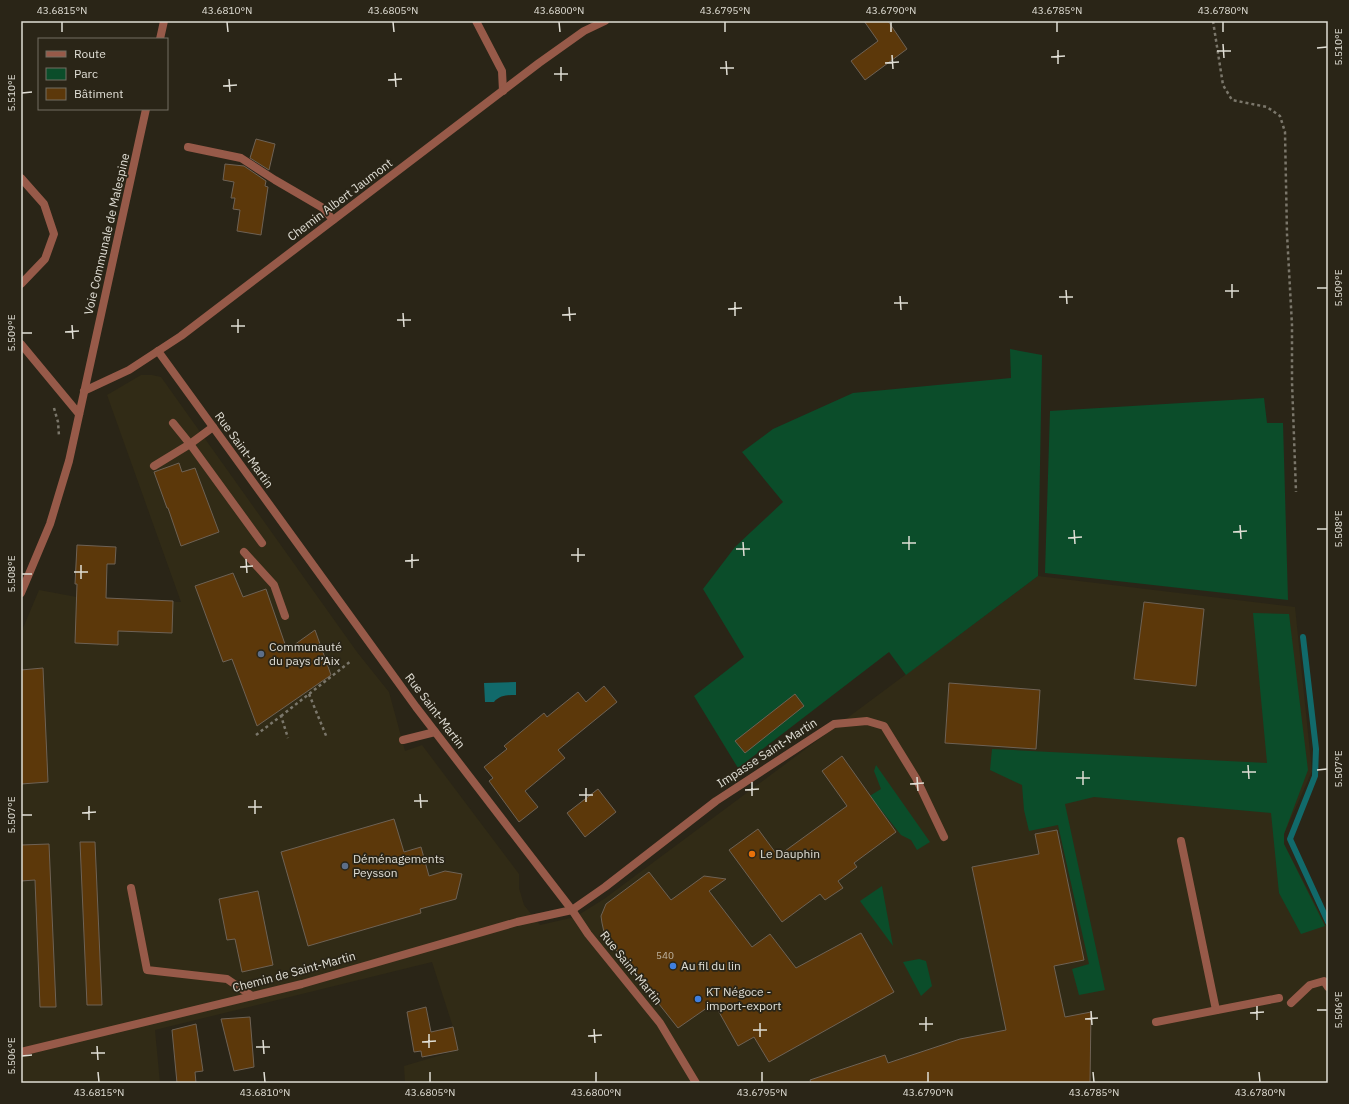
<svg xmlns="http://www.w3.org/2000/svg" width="1349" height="1104" viewBox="0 0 1349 1104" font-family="'IBM Plex Sans',sans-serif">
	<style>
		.built { fill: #312b16 }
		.green { fill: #0b4d2a }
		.water { fill: #116a6b }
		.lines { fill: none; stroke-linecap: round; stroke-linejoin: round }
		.stream { stroke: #116a6b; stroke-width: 6 }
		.building { fill: #5c380a; stroke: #6e6255 }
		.path { stroke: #7b776b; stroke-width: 2.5; stroke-dasharray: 3 3; stroke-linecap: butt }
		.service { stroke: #975a49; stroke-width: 8 }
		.minor { stroke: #975a49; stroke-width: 8 }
		.ticks { fill: none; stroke: #e0ded5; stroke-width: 1.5 }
		.service-dot { fill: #5c6f8a; stroke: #2a2517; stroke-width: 1.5 }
		.food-dot { fill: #e8710a; stroke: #2a2517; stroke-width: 1.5 }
		.shop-dot { fill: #3f7fe0; stroke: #2a2517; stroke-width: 1.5 }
		.labels { text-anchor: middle; stroke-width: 3.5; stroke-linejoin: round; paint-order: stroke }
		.number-label { font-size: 10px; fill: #bfb4a2 }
		.street-label { font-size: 12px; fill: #e0ded5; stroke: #2a2517 }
		.poi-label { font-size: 12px; fill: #e0ded5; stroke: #2a2517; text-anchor: start }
		.neatline { fill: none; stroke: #e0ded5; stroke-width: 1.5 }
		.ticks-label { font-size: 10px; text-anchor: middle; fill: #e0ded5 }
	</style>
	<rect width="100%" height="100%" fill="#2a2517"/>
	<path class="built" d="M 141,375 L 152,375 L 161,377 L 357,652 L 389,692 L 405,751 L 422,745 L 519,874 L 519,888 L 524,905 L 540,925 L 575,917 L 604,899 L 1038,576 L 1295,607 L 1312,771 L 1284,834 L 1284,844 L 1328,929 L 1328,1083 L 405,1083 L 404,1066 L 458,1050 L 453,1027 L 432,962 L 155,1030 L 160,1083 L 21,1083 L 21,633 L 39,590 L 77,597 L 181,602 L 107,395 Z"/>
	<g class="green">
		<path d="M 1010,349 L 1042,355 L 1038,576 L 906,675 L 889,652 L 738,768 L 694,696 L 744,657 L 703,589 L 735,547 L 783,502 L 742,452 L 773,429 L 853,393 L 1011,378 Z"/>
		<path d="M 1264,398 L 1267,423 L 1283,423 L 1288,600 L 1045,573 L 1050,411 Z"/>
		<path d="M 1253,613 L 1289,614 L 1308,770 L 1284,834 L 1284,844 L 1325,926 L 1301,934 L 1279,893 L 1271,813 L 1094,797 L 1065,804 L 1105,990 L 1079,995 L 1072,969 L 1089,964 L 1058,825 L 1029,831 L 1024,810 L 1022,785 L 990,770 L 992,749 L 1267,763 Z"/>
		<path d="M 876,765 L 930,842 L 917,850 L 911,840 L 901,835 L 878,806 L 868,797 L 881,789 L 874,771 Z"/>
		<path d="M 882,886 L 893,946 L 860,901 Z"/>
		<path d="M 919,959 L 926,961 L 932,986 L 921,996 L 903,962 Z"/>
	</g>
	<path class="water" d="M 516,682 L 516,695 C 508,695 500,695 494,702 L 485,702 L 484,683 Z"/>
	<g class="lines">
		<path class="stream" d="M 1303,637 L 1316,749 L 1315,776 L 1290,839 L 1328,922"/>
	</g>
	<g class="building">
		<path d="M 864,21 L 888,21 L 907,49 L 865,80 L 851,61 L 878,41 Z"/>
		<path d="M 256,139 L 275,144 L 269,170 L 250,158 Z"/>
		<path d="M 225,164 L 244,166 L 266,181 L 265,186 L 268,187 L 261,235 L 237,231 L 240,210 L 233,209 L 235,198 L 231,198 L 234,182 L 223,180 Z"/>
		<path d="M 179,463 L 182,472 L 195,468 L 219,532 L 181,546 L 168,508 L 167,508 L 154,472 Z"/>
		<path d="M 77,545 L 116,547 L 115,564 L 107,564 L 106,598 L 173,601 L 172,633 L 118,631 L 118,645 L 75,643 L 77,584 L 75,584 Z"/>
		<path d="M 233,573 L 243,597 L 266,589 L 287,650 L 315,630 L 331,675 L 257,726 L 232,659 L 223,662 L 195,586 Z"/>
		<path d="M 1144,602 L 1204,609 L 1196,686 L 1134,679 Z"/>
		<path d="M 43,668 L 48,782 L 21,784 L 21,670 Z"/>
		<path d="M 949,683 L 1040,690 L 1036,749 L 945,743 Z"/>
		<path d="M 604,686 L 617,702 L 558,750 L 565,758 L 525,791 L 538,807 L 519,822 L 489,781 L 493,778 L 484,767 L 507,749 L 504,746 L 544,713 L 547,717 L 578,692 L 586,702 Z"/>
		<path d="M 795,694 L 804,706 L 745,753 L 735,741 Z"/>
		<path d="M 842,756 L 896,832 L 854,863 L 857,867 L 838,881 L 843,888 L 825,900 L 820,894 L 782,922 L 729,850 L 758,829 L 778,856 L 847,806 L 822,771 Z"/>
		<path d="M 598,789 L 616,812 L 585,837 L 567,813 Z"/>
		<path d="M 394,819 L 404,852 L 421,847 L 429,876 L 445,871 L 462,874 L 456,899 L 420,909 L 421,913 L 308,946 L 281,852 Z"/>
		<path d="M 1057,830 L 1084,960 L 1054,966 L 1065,1017 L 1091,1012 L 1090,1083 L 811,1083 L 810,1080 L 885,1055 L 888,1063 L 960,1039 L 1006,1030 L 972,867 L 1039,854 L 1035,834 Z"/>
		<path d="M 80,842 L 95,842 L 102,1005 L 87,1005 Z"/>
		<path d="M 49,844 L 56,1007 L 40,1007 L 35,880 L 21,881 L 21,845 Z"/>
		<path d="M 649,872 L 671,900 L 704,876 L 726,879 L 709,891 L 752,947 L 770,934 L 796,968 L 861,933 L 894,992 L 769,1062 L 754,1037 L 738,1046 L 714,1003 L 678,1028 L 609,941 L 604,932 L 602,923 L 601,916 L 606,904 Z"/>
		<path d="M 258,891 L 273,965 L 242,972 L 235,939 L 227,940 L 219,899 Z"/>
		<path d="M 426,1007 L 431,1032 L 453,1027 L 458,1050 L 422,1057 L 421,1051 L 414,1052 L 407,1012 Z"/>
		<path d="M 250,1017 L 254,1067 L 234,1071 L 221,1019 Z"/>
		<path d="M 196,1024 L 203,1071 L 195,1072 L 196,1083 L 177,1083 L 172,1030 Z"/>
	</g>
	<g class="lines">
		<g class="path">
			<path d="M 1213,21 L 1223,85 L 1232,100 L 1267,107 L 1280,116 L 1285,132 L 1287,234 L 1292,325 L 1292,382 L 1296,492"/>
			<path d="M 54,408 L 58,422 L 59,436"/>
			<path d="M 309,694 L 327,738"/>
			<path d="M 281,716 L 351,661"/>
			<path d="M 256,735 L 281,716 L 288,738"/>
		</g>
		<g class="service">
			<path d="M 476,21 L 502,71 L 503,91"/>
			<path d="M 188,147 L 241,158 L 275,180 L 323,208 L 333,220"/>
			<path d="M 21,178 L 44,204 L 54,234 L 45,259 L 21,284"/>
			<path d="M 173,423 L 190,444 L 213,427"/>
			<path d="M 154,466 L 190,444 L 262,543"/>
			<path d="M 244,552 L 274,585 L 285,616"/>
			<path d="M 403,740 L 435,732"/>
			<path d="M 1181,841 L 1216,1010"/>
			<path d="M 131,888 L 147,970 L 227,979 L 252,996"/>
			<path d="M 1291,1003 L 1310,985 L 1324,981 L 1328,987"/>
			<path d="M 1156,1022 L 1279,998"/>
		</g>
		<g class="minor">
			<path d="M 160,39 L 164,21"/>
			<path d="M 21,344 L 79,414"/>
			<path d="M 158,351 L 416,707 L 572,910 L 588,934 L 660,1023 L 696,1083"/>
			<path d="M 84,391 L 129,370 L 181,336 L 539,63 L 584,31 L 605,21"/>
			<path d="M 21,593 L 50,524 L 69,461 L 146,109"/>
			<path d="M 21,1052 L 302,984 L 517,922 L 572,910 L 605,887 L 716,801 L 834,724 L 867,721 L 884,726 L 916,778 L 944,837"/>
		</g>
	</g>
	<path class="ticks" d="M 62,22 L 62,32M 227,22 L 228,32M 393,22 L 394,32M 559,22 L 560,32M 725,22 L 725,32M 891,22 L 891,32M 1057,22 L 1057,32M 1223,22 L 1223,32M 1223,44 L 1224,58M 1317,48 L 1327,47M 1058,50 L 1058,64M 1217,51 L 1231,51M 892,55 L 893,69M 1051,57 L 1065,56M 726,61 L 727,75M 885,63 L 899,62M 561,67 L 561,81M 720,68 L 734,68M 395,73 L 396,87M 554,74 L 568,74M 229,79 L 230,92M 388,80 L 402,79M 223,86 L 237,85M 22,93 L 32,92M 1232,284 L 1232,298M 1317,288 L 1327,288M 1066,290 L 1067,304M 1225,291 L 1239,291M 900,296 L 901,310M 1059,297 L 1073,297M 735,302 L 735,316M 894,303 L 908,303M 569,307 L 570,321M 728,309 L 742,308M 403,313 L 404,327M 562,315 L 576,314M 238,319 L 238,333M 397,320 L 411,320M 72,325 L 73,339M 231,326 L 245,326M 65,332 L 79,331M 22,333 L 32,333M 1240,525 L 1241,539M 1317,529 L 1327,529M 1074,530 L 1075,544M 1233,532 L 1247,531M 909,536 L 909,550M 1068,538 L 1082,537M 743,542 L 744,556M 902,543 L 916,543M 578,548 L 578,562M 736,549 L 750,549M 412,554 L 412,568M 571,555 L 585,555M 246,559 L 247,573M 405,561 L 419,560M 81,565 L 81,579M 240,567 L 253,566M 74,572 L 88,572M 22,574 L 32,574M 1248,765 L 1249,779M 1317,770 L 1327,769M 1083,771 L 1083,785M 1242,772 L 1256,772M 917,777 L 918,791M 1076,778 L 1090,778M 752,782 L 752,796M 910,784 L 924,783M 586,788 L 586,802M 745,790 L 759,789M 420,794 L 421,808M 579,795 L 593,795M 255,800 L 255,814M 414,801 L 428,801M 89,806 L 89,820M 248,807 L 262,807M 82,813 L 96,812M 22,815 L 32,815M 1257,1006 L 1257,1020M 1317,1010 L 1327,1010M 1091,1011 L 1092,1025M 1250,1013 L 1264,1012M 926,1017 L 926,1031M 1085,1019 L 1098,1018M 760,1023 L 760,1037M 919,1024 L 933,1024M 594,1029 L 595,1043M 753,1030 L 767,1030M 429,1034 L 429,1048M 588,1036 L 602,1035M 263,1040 L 264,1054M 422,1042 L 436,1041M 97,1046 L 98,1060M 256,1047 L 270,1047M 91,1053 L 105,1053M 22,1056 L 32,1055M 98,1072 L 99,1082M 264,1072 L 265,1082M 430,1072 L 430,1082M 596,1072 L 596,1082M 762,1072 L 762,1082M 928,1072 L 928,1082M 1093,1072 L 1094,1082M 1259,1072 L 1260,1082"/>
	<g class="service-dot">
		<circle cx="261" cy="654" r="4"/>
		<circle cx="345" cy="866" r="4"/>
	</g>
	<circle class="food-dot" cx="752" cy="854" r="4"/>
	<g class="shop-dot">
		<circle cx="673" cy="966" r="4"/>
		<circle cx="698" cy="999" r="4"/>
	</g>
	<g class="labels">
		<g class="number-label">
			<text x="665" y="959">540</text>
		</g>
		<g class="street-label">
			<text transform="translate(340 200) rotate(-37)" y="4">Chemin Albert Jaumont</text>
			<text transform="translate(107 234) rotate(-77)" y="4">Voie Communale de Malespine</text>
			<text transform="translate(244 450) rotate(54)" y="4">Rue Saint-Martin</text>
			<text transform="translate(435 711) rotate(53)" y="4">Rue Saint-Martin</text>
			<text transform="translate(767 753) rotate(-33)" y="4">Impasse Saint-Martin</text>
			<text transform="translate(631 968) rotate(51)" y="4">Rue Saint-Martin</text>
			<text transform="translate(294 972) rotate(-15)" y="4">Chemin de Saint-Martin</text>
		</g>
		<g class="poi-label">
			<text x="269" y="651">Communauté<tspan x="269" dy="14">du pays d’Aix</tspan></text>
			<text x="760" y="858">Le Dauphin</text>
			<text x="353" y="863">Déménagements<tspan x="353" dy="14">Peysson</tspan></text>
			<text x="681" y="970">Au fil du lin</text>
			<text x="706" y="996">KT Négoce -<tspan x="706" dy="14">import-export</tspan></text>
		</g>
	</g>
	<rect width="1349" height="1104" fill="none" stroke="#2a2517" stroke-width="44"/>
	<rect x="38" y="38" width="130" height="72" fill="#2a2517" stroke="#736f63"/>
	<rect x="46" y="51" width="20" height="6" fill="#975a49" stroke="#736f63"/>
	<text x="74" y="58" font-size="12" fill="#e0ded5">Route</text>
	<rect x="46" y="68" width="20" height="12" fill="#0b4d2a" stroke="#736f63"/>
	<text x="74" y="78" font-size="12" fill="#e0ded5">Parc</text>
	<rect x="46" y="88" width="20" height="12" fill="#5c380a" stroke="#736f63"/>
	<text x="74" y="98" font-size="12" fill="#e0ded5">Bâtiment</text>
	<rect x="22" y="22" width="1305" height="1060" class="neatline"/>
	<g class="ticks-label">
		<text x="62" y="14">43.6815°N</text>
		<text x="227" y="14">43.6810°N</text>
		<text x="393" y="14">43.6805°N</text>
		<text x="559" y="14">43.6800°N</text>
		<text x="725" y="14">43.6795°N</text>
		<text x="891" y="14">43.6790°N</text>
		<text x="1057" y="14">43.6785°N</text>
		<text x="1223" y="14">43.6780°N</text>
		<text transform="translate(1338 47) rotate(-90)" y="4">5.510°E</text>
		<text transform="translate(11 93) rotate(-90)" y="4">5.510°E</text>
		<text transform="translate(1338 288) rotate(-90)" y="4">5.509°E</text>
		<text transform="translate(11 333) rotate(-90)" y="4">5.509°E</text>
		<text transform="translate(1338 529) rotate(-90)" y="4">5.508°E</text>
		<text transform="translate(11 574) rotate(-90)" y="4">5.508°E</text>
		<text transform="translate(1338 769) rotate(-90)" y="4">5.507°E</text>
		<text transform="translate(11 815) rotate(-90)" y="4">5.507°E</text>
		<text transform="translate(1338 1010) rotate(-90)" y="4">5.506°E</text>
		<text transform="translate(11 1056) rotate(-90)" y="4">5.506°E</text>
		<text x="99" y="1096">43.6815°N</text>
		<text x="265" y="1096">43.6810°N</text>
		<text x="430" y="1096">43.6805°N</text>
		<text x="596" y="1096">43.6800°N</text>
		<text x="762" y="1096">43.6795°N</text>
		<text x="928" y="1096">43.6790°N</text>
		<text x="1094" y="1096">43.6785°N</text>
		<text x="1260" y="1096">43.6780°N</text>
	</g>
</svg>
